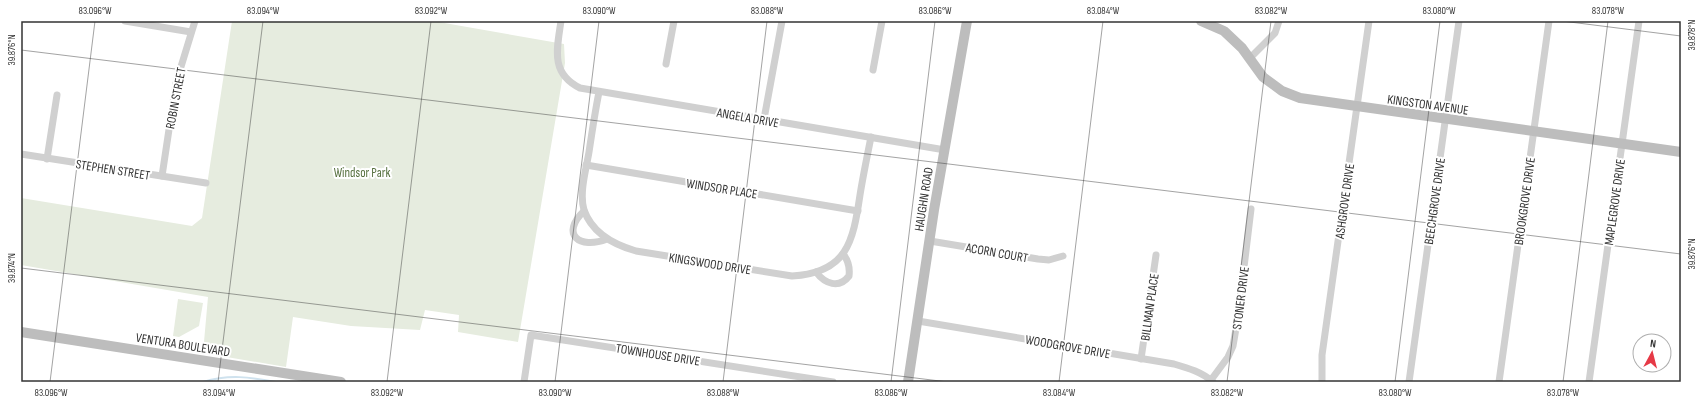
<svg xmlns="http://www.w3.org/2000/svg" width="1702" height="403" viewBox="0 0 1702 403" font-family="'Sofia Sans Condensed',sans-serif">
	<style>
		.green { fill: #e6ecdf }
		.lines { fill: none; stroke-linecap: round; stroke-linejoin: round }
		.stream { stroke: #cfe2ee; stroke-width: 2 }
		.street { stroke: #d0d0d0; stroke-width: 7 }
		.secondary { stroke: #bdbdbd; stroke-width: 10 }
		.ticks { fill: none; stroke: #333; stroke-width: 1; stroke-opacity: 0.45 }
		.labels { text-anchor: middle; stroke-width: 4; stroke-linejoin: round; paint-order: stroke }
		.street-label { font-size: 13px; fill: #333; stroke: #fff }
		.park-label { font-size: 13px; fill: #56703f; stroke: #fff }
		.neatline { fill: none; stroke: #333; stroke-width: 1.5 }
		.ticks-label { font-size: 10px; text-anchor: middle; fill: #333 }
	</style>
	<rect width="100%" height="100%" fill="#fff"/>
	<g class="green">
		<path d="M 232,21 L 433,21 L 564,44 L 565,63 L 518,342 L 458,332 L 459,315 L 425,310 L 420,330 L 351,326 L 293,317 L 286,367 L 203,353 L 208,297 L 21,265 L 21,198 L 192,226 L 202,218 Z"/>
		<path d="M 178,299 L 203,303 L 199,326 L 179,337 L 173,336 Z"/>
	</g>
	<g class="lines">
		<path class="stream" d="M 203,382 C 229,374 250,377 276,382"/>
		<g class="street">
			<path d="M 125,21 L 191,32"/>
			<path d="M 561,21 C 557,49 550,73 580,88 L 945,150"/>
			<path d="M 1250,58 L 1275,33 L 1279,21"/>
			<path d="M 666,64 L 674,21"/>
			<path d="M 873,70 L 882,21"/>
			<path d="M 599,92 C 595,112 592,132 589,152 C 586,170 579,193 584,210 C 592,233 615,245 636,251 L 792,276 C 847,273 853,242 860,195 C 863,176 867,157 871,137"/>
			<path d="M 764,119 L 782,21"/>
			<path d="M 21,154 L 206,183"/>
			<path d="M 47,159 L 57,95"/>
			<path d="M 586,165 L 858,211"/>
			<path d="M 162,176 L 176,83 L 195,21"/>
			<path d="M 584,211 C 560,234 579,250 607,239"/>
			<path d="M 930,241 L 1038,259 L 1049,260 L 1063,256"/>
			<path d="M 816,272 C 825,284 839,289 849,276 C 850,268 848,260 843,254"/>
			<path d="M 918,321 L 1174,364 C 1188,368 1202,372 1213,382"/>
			<path d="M 1141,359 L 1156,255"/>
			<path d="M 1211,380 L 1228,357 L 1233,346 L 1238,317 L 1251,209"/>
			<path d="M 524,382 L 531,335 L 833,382"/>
			<path d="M 1322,382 L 1322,355 L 1369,21"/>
			<path d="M 1409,382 L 1459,21"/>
			<path d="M 1499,382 L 1549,21"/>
			<path d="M 1589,382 L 1639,21"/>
		</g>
		<g class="secondary">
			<path d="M 1201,21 L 1224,31 L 1242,48 L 1263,77 L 1282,91 L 1300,98 L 1681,152"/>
			<path d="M 21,332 L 341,382"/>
			<path d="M 908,382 L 934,210 L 967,21"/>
		</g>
	</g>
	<path class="ticks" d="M 1562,21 L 1681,36M 21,50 L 1681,254M 21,268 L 948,382M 50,382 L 95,21M 218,382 L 263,21M 387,382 L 431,21M 555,382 L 599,21M 723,382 L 767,21M 891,382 L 935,21M 1059,382 L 1103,21M 1227,382 L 1271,21M 1395,382 L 1440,21M 1563,382 L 1608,21"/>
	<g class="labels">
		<g class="street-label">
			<text transform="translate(175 98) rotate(-79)" y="5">ROBIN STREET</text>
			<text transform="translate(1428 104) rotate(8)" y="5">KINGSTON AVENUE</text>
			<text transform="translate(748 117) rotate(10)" y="5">ANGELA DRIVE</text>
			<text transform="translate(113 169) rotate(9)" y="5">STEPHEN STREET</text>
			<text transform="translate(722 188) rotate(9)" y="5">WINDSOR PLACE</text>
			<text transform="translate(923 199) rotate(-81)" y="5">HAUGHN ROAD</text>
			<text transform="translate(1344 201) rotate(-82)" y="5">ASHGROVE DRIVE</text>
			<text transform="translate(1434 201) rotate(-82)" y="5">BEECHGROVE DRIVE</text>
			<text transform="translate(1524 201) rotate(-82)" y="5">BROOKGROVE DRIVE</text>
			<text transform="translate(1614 202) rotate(-82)" y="5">MAPLEGROVE DRIVE</text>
			<text transform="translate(997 252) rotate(10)" y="5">ACORN COURT</text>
			<text transform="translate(710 263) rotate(9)" y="5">KINGSWOOD DRIVE</text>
			<text transform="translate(1240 298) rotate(-83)" y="5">STONER DRIVE</text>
			<text transform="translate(1149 307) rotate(-82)" y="5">BILLMAN PLACE</text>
			<text transform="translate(183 344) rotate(9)" y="5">VENTURA BOULEVARD</text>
			<text transform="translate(1068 346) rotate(10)" y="5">WOODGROVE DRIVE</text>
			<text transform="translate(658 354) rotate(9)" y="5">TOWNHOUSE DRIVE</text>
		</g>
		<g class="park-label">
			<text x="362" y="177">Windsor Park</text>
		</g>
	</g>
	<rect width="1702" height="403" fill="none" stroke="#ffffff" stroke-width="44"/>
	<g transform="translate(1652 353) rotate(7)"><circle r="19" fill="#ffffff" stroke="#adadad"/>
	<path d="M0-3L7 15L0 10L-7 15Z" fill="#e63946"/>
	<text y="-6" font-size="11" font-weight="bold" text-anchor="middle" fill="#333333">N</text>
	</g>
	<rect x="22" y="22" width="1658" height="359" class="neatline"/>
	<g class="ticks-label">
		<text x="95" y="14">83.096°W</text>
		<text x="263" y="14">83.094°W</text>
		<text x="431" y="14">83.092°W</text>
		<text x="599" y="14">83.090°W</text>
		<text x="767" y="14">83.088°W</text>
		<text x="935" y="14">83.086°W</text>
		<text x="1103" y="14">83.084°W</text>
		<text x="1271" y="14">83.082°W</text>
		<text x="1439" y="14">83.080°W</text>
		<text x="1608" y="14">83.078°W</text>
		<text transform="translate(1691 35) rotate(-90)" y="4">39.878°N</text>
		<text transform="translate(11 50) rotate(-90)" y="4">39.876°N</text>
		<text transform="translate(1691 254) rotate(-90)" y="4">39.876°N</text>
		<text transform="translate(11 268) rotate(-90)" y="4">39.874°N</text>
		<text x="51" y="396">83.096°W</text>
		<text x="219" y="396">83.094°W</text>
		<text x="387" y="396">83.092°W</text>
		<text x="555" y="396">83.090°W</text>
		<text x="723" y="396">83.088°W</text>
		<text x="891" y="396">83.086°W</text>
		<text x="1059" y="396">83.084°W</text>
		<text x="1227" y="396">83.082°W</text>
		<text x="1395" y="396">83.080°W</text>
		<text x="1563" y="396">83.078°W</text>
	</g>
</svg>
